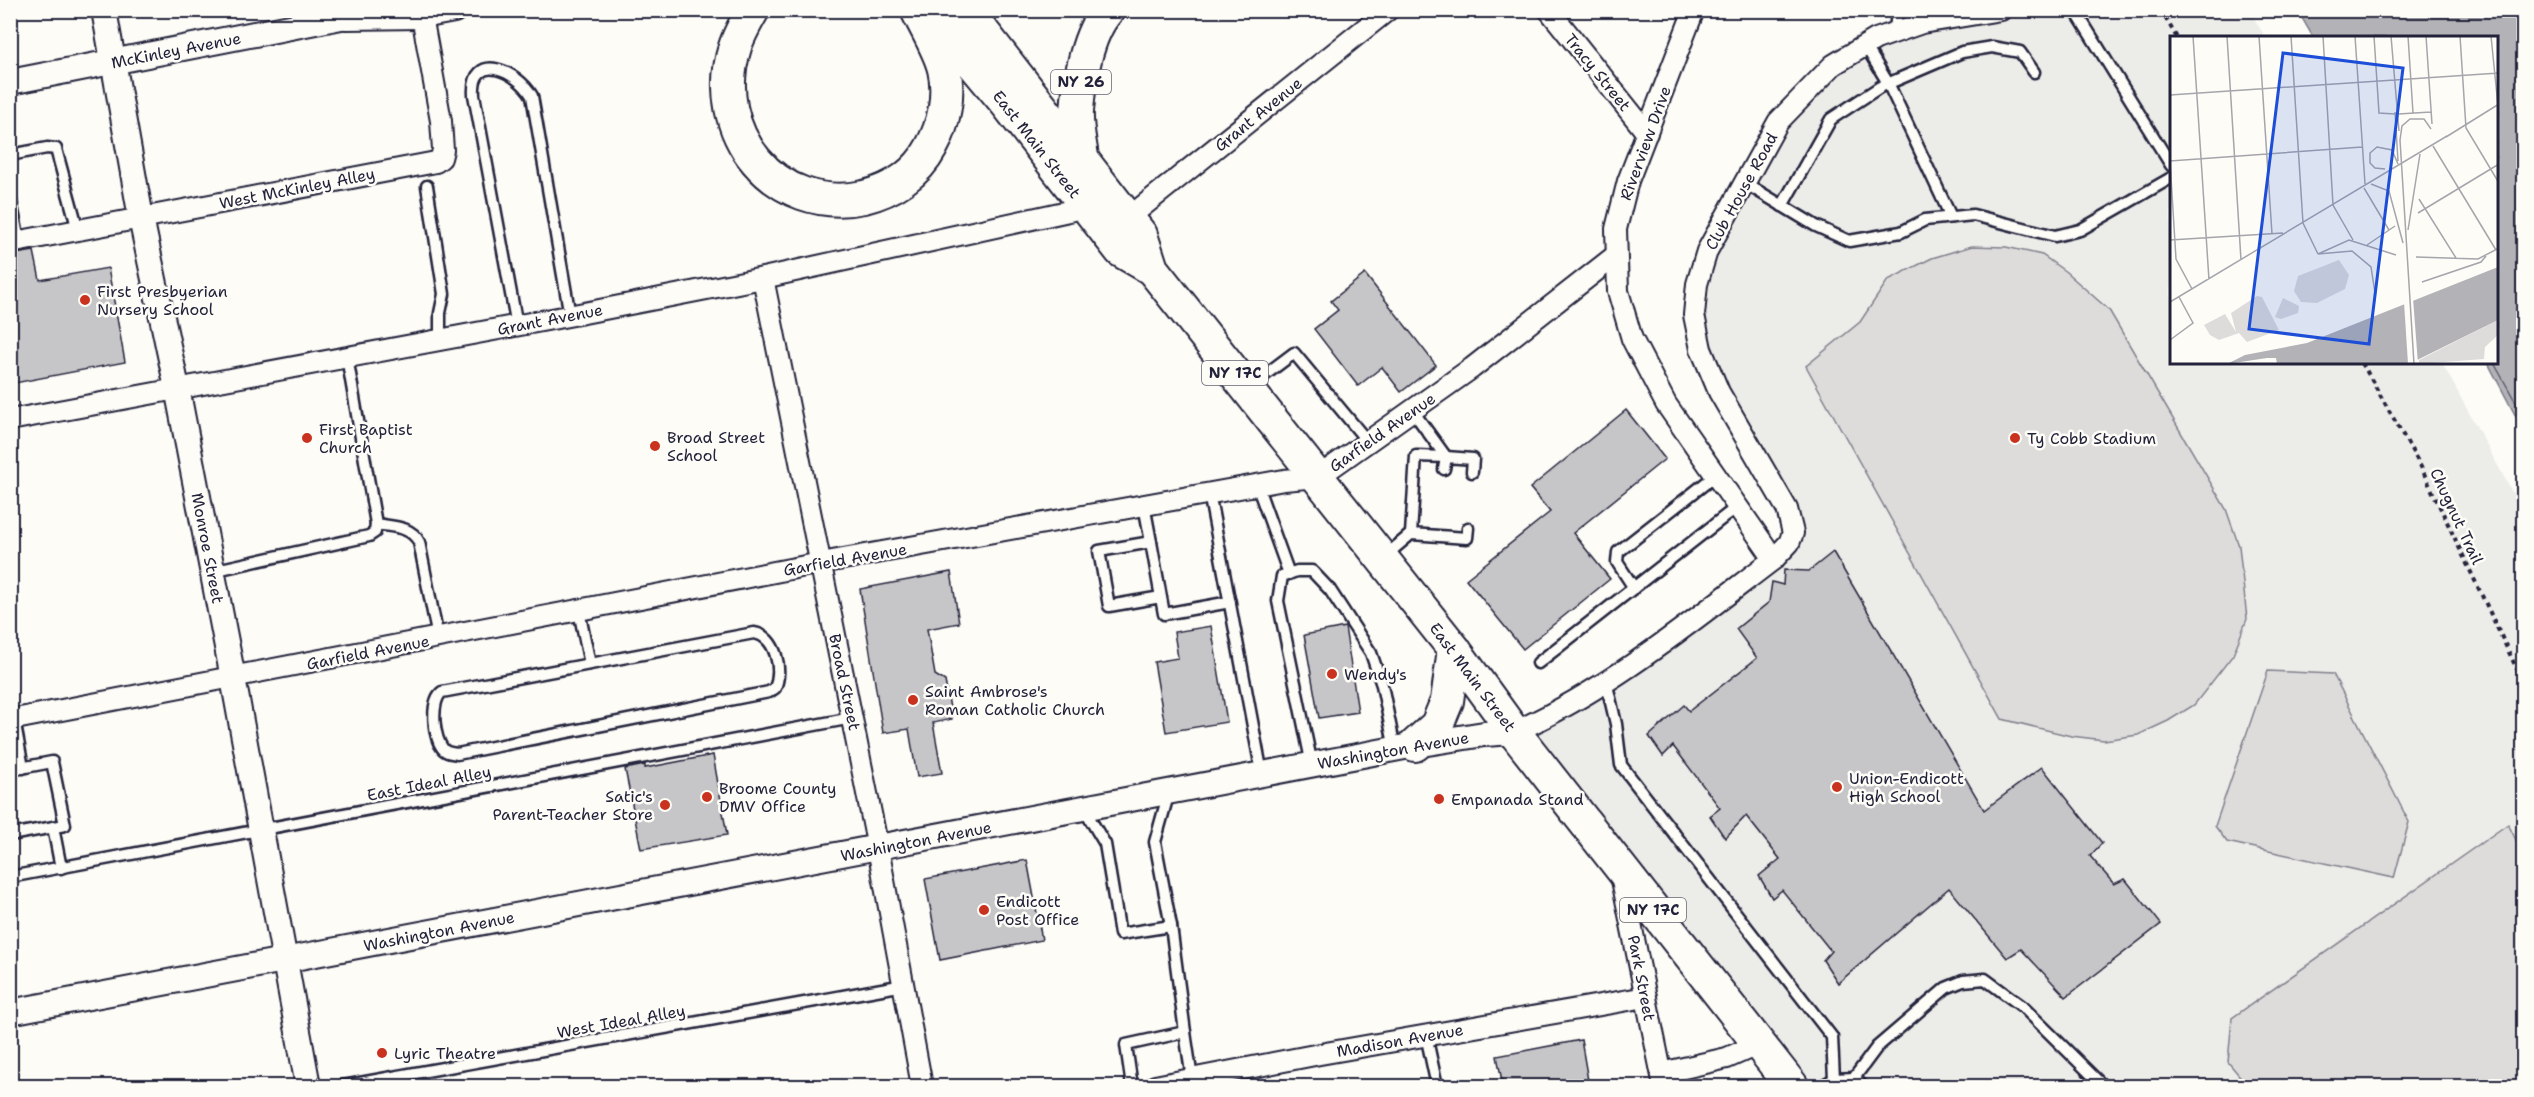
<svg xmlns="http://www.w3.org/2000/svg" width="2534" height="1097" viewBox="0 0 2534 1097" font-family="'Shantell Sans',sans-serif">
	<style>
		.built { fill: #ecece9 }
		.green { fill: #dddcdb; stroke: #807f8b; stroke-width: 1.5 }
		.water { fill: #b2b2b7; stroke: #787885; stroke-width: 1.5 }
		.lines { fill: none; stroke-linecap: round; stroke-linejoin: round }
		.shore { stroke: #5c5c6d; stroke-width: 1.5 }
		.building { fill: #c6c6c8; stroke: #22223b; stroke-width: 1.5 }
		.service-casing { stroke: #22223b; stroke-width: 15 }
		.minor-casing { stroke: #22223b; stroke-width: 24 }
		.tertiary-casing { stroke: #22223b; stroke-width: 28 }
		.primary-casing { stroke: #22223b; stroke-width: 36 }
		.path { stroke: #22223b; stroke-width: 4; stroke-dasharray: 4.5 4.5; stroke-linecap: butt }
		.service { stroke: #fdfcf7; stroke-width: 10 }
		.minor { stroke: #fdfcf7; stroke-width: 20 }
		.tertiary { stroke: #fdfcf7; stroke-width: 24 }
		.primary { stroke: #fdfcf7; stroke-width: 32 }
		.poi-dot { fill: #c8321e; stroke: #fdfcf7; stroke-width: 2 }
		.labels { text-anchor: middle; stroke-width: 5; stroke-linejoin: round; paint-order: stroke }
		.shield { fill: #fdfcf7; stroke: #646373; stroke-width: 1.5 }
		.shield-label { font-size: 15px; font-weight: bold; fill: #22223b }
		.street-label { font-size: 16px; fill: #22223b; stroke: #fdfcf7 }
		.poi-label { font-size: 16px; fill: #22223b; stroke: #fdfcf7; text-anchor: start }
		.inset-road { fill: none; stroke: #a5a5ac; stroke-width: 1.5 }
		.view { fill: #1d4ed8; fill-opacity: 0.15; stroke: #1d4ed8; stroke-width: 3 }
		.inset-edge { fill: none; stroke: #22223b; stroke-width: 3 }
	</style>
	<rect width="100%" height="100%" fill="#fdfcf7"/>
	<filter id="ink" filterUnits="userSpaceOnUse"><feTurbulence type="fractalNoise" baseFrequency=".0167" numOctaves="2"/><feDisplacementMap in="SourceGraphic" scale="12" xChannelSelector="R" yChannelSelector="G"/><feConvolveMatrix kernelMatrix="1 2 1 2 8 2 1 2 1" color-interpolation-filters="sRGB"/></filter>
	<g filter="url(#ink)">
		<path class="built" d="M 2001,11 L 2250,11 L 2265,37 L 2171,38 L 2171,363 L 2442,363 L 2523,512 L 2523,1086 L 1792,1086 L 1514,732 L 1558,713 L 1793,533 L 1719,392 L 1697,284 L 1778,122 L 1876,39 Z"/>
		<g class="green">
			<path d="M 1972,246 L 2006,247 L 2042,255 L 2066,272 L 2109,310 L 2226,509 L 2239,546 L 2247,619 L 2233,655 L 2194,705 L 2168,721 L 2138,735 L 2104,740 L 2071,736 L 2002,719 L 1806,366 L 1860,322 L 1888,280 L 1932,258 Z"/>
			<path d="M 2268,671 L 2333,674 L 2409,822 L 2394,878 L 2227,842 L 2215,826 Z"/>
			<path d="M 2508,824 L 2523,854 L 2523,1086 L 2248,1086 L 2228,1062 L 2232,1018 Z"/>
		</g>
		<path class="water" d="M 2298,11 L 2523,11 L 2523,430 L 2488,363 L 2496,363 L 2496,38 L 2313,37 Z"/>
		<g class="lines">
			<path class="shore" d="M 2494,363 L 2524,417"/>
		</g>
		<g class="building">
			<path d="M 34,251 L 40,280 L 108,268 L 125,362 L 15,383 L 10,360 L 10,255 Z"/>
			<path d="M 1365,274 L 1436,365 L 1401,392 L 1382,367 L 1358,386 L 1314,329 L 1338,310 L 1331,301 Z"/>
			<path d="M 1626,410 L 1665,459 L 1573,533 L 1610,579 L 1523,649 L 1466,579 L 1550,512 L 1530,488 Z"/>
			<path d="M 1833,552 L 1984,810 L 2042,767 L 2102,843 L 2090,856 L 2114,884 L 2125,879 L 2161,924 L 2066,997 L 2021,949 L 2007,958 L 1949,888 L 1838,983 L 1823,960 L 1831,951 L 1782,890 L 1772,898 L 1759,876 L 1780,859 L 1746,816 L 1725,838 L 1710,816 L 1720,808 L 1673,746 L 1663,756 L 1649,736 L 1684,705 L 1689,711 L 1757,658 L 1736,629 L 1769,602 L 1772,582 L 1783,585 L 1784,570 L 1809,571 Z"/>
			<path d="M 951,572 L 959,623 L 927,629 L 935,675 L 945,681 L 952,719 L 933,723 L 942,773 L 917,777 L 909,729 L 883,733 L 860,589 Z"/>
			<path d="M 1211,626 L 1227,722 L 1166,732 L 1154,662 L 1178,658 L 1174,632 Z"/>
			<path d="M 1345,627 L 1358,712 L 1319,718 L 1304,635 Z"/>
			<path d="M 713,755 L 727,835 L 641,849 L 625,769 L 645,765 L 645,768 Z"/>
			<path d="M 1027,860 L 1042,940 L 940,960 L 925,879 Z"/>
			<path d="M 1581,1040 L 1589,1086 L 1503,1086 L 1497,1056 Z"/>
		</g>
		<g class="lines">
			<defs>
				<g id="service">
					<path d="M 2075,10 L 2171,165"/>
					<path d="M 1895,32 L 1897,10"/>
					<path d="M 1865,45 L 1888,83 L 1951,217"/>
					<path d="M 10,155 L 47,148 L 56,149 L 78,230"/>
					<path d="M 1743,182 L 1816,226 L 1849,241 L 1901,232 L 1925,220 L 1973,215 L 2055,236 L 2080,230 L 2171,178"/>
					<path d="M 427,186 L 444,294 L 440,313 L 440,340"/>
					<path d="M 10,196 L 19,241"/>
					<path d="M 1782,206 L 1831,119 L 1880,87 L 1962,52 L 1992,47 L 2020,52 L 2034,72"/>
					<path d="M 517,326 L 474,95 C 471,50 518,71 532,96 L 570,316"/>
					<path d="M 1250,386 L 1294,353 L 1367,441"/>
					<path d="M 1412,410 L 1446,457 L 1416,456 L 1411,534 L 1467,538 L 1468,528"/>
					<path d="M 1444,469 L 1446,457 L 1473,459 L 1472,472"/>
					<path d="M 1257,485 L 1289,574"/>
					<path d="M 1209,493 L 1262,774"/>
					<path d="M 1144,505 L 1151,542"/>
					<path d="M 376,524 C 393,527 411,526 419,542 L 438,638"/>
					<path d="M 1384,557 L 1411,534"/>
					<path d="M 212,571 L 369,536 L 375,532 L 376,524 L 347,357"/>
					<path d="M 1634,588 L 1617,562 L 1618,552 L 1716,475"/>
					<path d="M 1161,597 L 1109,606 L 1099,551 L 1151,542 L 1164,614 L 1230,602"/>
					<path d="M 579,611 L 590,664"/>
					<path d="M 754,633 C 776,636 783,670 775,688 L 769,692 L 457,754 C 452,753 447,753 444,750 C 433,739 430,701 442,692 Z"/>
					<path d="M 1538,663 L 1738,506"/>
					<path d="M 1606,681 L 1616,724 L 1621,765 L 1832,1037 L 1834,1079"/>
					<path d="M 14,719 L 23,768"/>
					<path d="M 1312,765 L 1278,601 L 1282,576 L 1297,571 L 1312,571 L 1330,590 L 1371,653 L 1382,685 L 1395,749"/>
					<path d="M 10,770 L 52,762 L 65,825 L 10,835"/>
					<path d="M 1084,809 L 1105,844 L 1120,934 L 1171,926 L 1155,842 L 1169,792"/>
					<path d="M 53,827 L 61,868"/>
					<path d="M 10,877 L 852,718"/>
					<path d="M 1171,926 L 1185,1032"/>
					<path d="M 1426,1035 L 1437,1086"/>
					<path d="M 1854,1078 L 1877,1047 L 1946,988 L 1963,981 L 1985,979 L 2023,1007 L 2103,1086"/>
					<path d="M 343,1086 L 904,985"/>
					<path d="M 1132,1086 L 1126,1045 L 1185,1032 L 1192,1079"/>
					<path d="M 1822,1086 L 1834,1079 L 1854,1078 L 1863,1086"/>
				</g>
				<g id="minor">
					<path d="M 1549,10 L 1647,133"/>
					<path d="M 1694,10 L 1628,181 L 1616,229 L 1618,291 L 1632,339 L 1666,404 L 1774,559"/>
					<path d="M 1128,218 L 1388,10"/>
					<path d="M 10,243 L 436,162 L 441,158 L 443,150 L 441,121 L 422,16"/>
					<path d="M 763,278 L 878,848 L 922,1086"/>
					<path d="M 10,420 L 584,313 L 763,278 L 1087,207"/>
					<path d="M 10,720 L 821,563 L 1284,480 L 1318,477 L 1472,368 L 1615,256"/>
					<path d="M 1514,732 C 1610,689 1691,622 1774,559 L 1789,543 L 1793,533 L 1787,509 L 1719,392 L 1701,349 L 1694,315 L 1697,284 L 1707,251 L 1778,122 L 1833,65 L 1876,39 L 1922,23 L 2001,10"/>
					<path d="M 1621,875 L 1664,1086"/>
					<path d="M 1662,1073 L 1727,1058 L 1759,1044"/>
					<path d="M 1155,1086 L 1320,1054 L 1646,997"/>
				</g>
				<g id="tertiary">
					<path d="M 104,10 L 141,218 L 177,388 L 233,678 L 308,1086"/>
					<path d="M 346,17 L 422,16 L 454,10"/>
					<path d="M 10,82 L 341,17 L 361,10"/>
					<path d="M 10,1012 L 1415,745 L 1484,734 L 1514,732"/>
				</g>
				<g id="primary">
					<path d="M 753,10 C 746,22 739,34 735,47 C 708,131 775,216 864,197 C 892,190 917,174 931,148 C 944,125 950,94 944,69 C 939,49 926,29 917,10"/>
					<path d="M 966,10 L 1141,235 L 1152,269 L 1454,649 L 1514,732 L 1792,1086"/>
					<path d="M 929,11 L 1006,103 L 1121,251 L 1152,269"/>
					<path d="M 1082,157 C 1080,142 1076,126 1077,111 C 1079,81 1087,33 1108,10"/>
					<path d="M 1415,745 L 1437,725 L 1447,701 L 1454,649"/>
				</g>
			</defs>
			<use href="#service" class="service-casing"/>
			<use href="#minor" class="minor-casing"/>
			<use href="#tertiary" class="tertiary-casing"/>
			<use href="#primary" class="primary-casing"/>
			<g class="path">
				<path d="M 2161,10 L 2177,38"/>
				<path d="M 2362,363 L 2420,465 L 2524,684"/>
			</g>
			<use href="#service" class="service"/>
			<use href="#minor" class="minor"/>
			<use href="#tertiary" class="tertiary"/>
			<use href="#primary" class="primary"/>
		</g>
	</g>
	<g class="poi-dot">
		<circle cx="85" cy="300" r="6"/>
		<circle cx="307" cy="438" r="6"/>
		<circle cx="2015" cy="438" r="6"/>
		<circle cx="655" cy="446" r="6"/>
		<circle cx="1332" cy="674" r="6"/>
		<circle cx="913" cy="700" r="6"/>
		<circle cx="1837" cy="787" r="6"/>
		<circle cx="707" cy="797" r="6"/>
		<circle cx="1439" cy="799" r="6"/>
		<circle cx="665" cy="805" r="6"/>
		<circle cx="984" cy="910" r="6"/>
		<circle cx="382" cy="1053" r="6"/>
	</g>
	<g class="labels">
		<g class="shield">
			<rect x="1051" y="70" width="60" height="24" rx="4.5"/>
			<rect x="1202" y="361" width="66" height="24" rx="4.5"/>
			<rect x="1620" y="898" width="66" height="24" rx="4.5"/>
		</g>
		<g class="shield-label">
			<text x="1081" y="87">NY 26</text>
			<text x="1235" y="378">NY 17C</text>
			<text x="1653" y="915">NY 17C</text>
		</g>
		<g class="street-label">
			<text transform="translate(176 50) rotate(-11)" y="6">McKinley Avenue</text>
			<text transform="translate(1598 72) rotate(51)" y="6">Tracy Street</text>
			<text transform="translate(1258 114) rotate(-39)" y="6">Grant Avenue</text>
			<text transform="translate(1645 143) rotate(-70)" y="6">Riverview Drive</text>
			<text transform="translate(1037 144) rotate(52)" y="6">East Main Street</text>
			<text transform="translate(297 188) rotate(-11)" y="6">West McKinley Alley</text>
			<text transform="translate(1741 191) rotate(-61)" y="6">Club House Road</text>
			<text transform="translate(550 319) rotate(-11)" y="6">Grant Avenue</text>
			<text transform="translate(1382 432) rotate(-35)" y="6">Garfield Avenue</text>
			<text transform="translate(2457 516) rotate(65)" y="6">Chugnut Trail</text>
			<text transform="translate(208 548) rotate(79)" y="6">Monroe Street</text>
			<text transform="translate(845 559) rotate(-10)" y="6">Garfield Avenue</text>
			<text transform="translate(368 652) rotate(-11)" y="6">Garfield Avenue</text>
			<text transform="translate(1473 677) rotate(53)" y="6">East Main Street</text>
			<text transform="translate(845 682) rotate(78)" y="6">Broad Street</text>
			<text transform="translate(1393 750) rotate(-10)" y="6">Washington Avenue</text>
			<text transform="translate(429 783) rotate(-11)" y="6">East Ideal Alley</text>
			<text transform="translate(916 841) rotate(-11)" y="6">Washington Avenue</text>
			<text transform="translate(439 931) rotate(-11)" y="6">Washington Avenue</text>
			<text transform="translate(1642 978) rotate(79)" y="6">Park Street</text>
			<text transform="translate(621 1021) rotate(-10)" y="6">West Ideal Alley</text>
			<text transform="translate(1400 1040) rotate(-10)" y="6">Madison Avenue</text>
		</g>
		<g class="poi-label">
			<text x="97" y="297">First Presbyerian<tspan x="97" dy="18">Nursery School</tspan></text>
			<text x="319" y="435">First Baptist<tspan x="319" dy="18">Church</tspan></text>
			<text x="667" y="443">Broad Street<tspan x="667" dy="18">School</tspan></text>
			<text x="2027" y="444">Ty Cobb Stadium</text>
			<text x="1344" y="680">Wendy's</text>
			<text x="925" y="697">Saint Ambrose's<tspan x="925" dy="18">Roman Catholic Church</tspan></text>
			<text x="1849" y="784">Union-Endicott<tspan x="1849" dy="18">High School</tspan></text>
			<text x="719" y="794">Broome County<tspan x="719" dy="18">DMV Office</tspan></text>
			<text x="653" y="802" text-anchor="end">Satic's<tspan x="653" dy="18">Parent-Teacher Store</tspan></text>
			<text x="1451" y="805">Empanada Stand</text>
			<text x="996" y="907">Endicott<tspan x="996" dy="18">Post Office</tspan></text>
			<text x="394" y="1059">Lyric Theatre</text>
		</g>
	</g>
	<g transform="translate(2170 36)">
		<rect width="328" height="328" fill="#fdfcf7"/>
		<path d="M 169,224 L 179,239 L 175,253 L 147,267 L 131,266 L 124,255 L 128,240 ZM 87,260 L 92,261 L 109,294 L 77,306 L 69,297 L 49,304 L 40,299 L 34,289 L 55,278 L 66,296 L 61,277 ZM 113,262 L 129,270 L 128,277 L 111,283 L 105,281 ZM 328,284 L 328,299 L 315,311 L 314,323 L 249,328 L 249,324 Z" fill="#dddcdb"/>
		<path d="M 328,231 L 328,284 L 239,328 L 107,328 L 106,322 L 97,322 L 57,328 L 75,319 L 137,307 Z" fill="#b2b2b7"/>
		<path d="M 243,262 L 248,328 L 238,328 L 234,266 Z" fill="#fdfcf7"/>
		<path class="inset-road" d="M 23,0 L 39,244M 57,0 L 71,224M 89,0 L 102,198M 121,0 L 133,187 L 148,218M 153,0 L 163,169 L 183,204M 185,0 L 195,148M 204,0 L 209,77 L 225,78M 221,0 L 229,95M 238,0 L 243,77M 256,0 L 262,88M 290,0 L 296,92 L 329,147M 321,0 L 329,80M 0,59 L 329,37M 225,76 L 228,125M 228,78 L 261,76M 276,101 L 329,68M 263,110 L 326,214M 0,125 L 192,111M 0,125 L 6,223 L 22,253M 215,133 L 205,132 L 200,127 L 200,117 L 207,111 L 222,114 L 228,128M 201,148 L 219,155 L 233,207M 194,152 L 219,194M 249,163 L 286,222M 248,177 L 329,128M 238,194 L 250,118M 0,204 L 113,197M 197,209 L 225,190M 148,218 L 182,215 L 201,231 L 205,257M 148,218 L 179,204 L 226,219M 246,221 L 308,223 L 329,212M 252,246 L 311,226 L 316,220M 0,266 L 277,100M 0,304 L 23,287 L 9,261M 244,328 L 230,104 L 232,90 L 240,83 L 254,83 L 261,93"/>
		<path class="view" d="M 113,17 L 233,32 L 199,308 L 79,293 Z"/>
		<rect width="328" height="328" class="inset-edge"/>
	</g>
	<rect width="2534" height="1097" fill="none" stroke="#fdfcf7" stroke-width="36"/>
	<rect x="18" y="18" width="2498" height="1061" fill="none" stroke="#22223b" stroke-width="2" filter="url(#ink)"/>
</svg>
